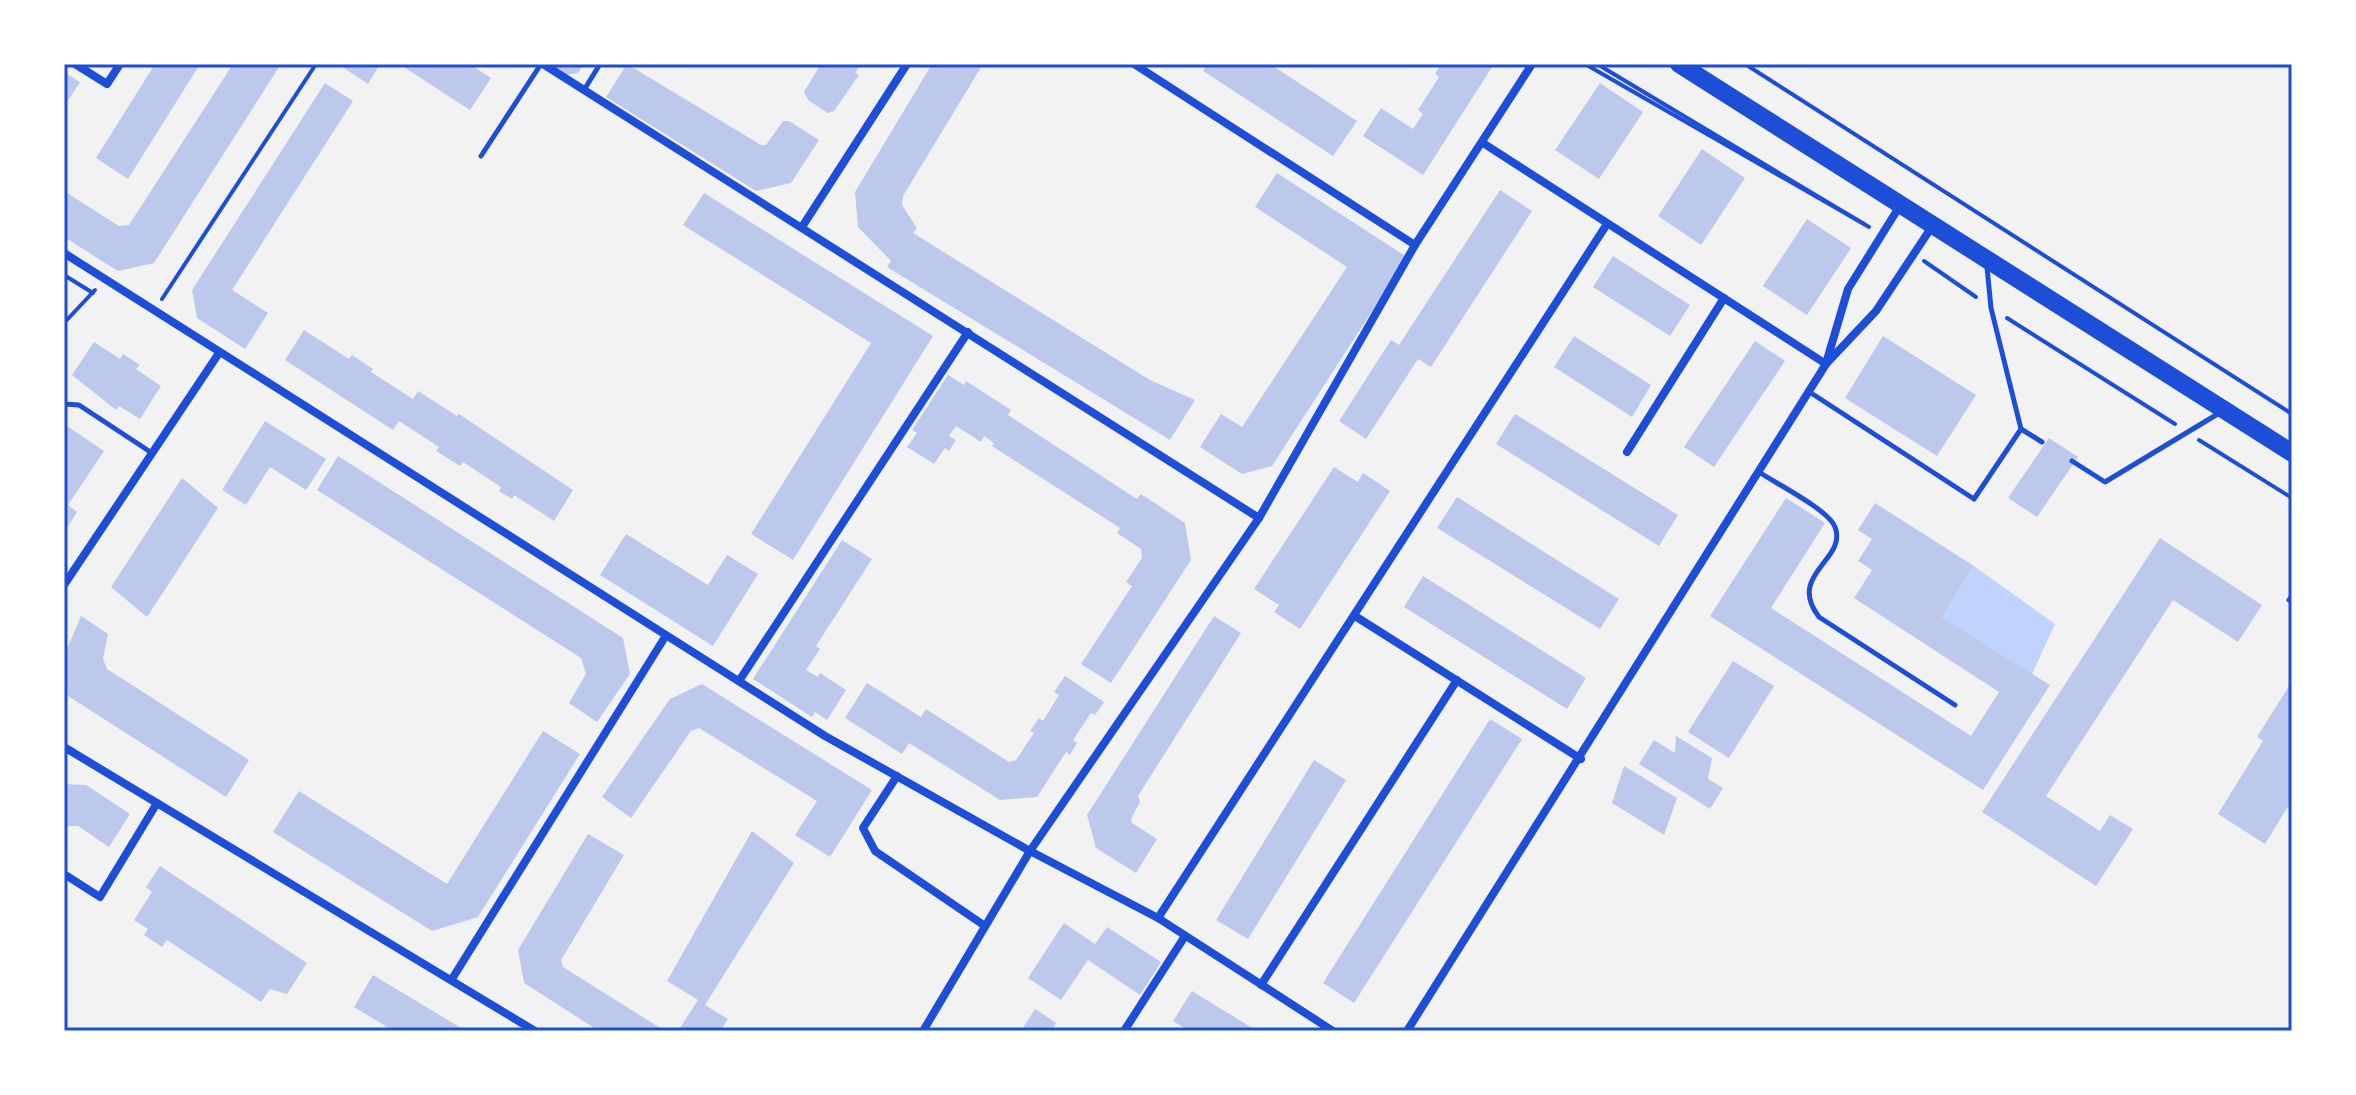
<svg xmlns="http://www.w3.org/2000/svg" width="2356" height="1095" viewBox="0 0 2356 1095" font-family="'Asap Condensed',sans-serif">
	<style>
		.water { fill: #bfd3fe }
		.building { fill: #bdc9ec }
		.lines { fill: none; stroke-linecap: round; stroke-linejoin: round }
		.path { stroke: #1d4ed8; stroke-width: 4 }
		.service { stroke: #1d4ed8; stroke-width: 5 }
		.minor { stroke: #1d4ed8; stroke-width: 8 }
		.primary { stroke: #1d4ed8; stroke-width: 18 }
		.neatline { fill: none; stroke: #1d4ed8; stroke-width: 3 }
	</style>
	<rect width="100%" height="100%" fill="#f2f2f2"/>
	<path class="water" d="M 1974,566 L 2055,624 L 2032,674 L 1942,617 Z"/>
	<g class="building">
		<path d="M 155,64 L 200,64 L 128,179 L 96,158 Z"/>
		<path d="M 233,64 L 281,64 L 154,263 L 118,271 L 64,237 L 64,191 L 119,226 L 129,225 Z"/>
		<path d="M 338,64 L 380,64 L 368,84 Z"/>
		<path d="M 399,64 L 469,64 L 491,78 L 470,110 Z"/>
		<path d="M 551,64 L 584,64 L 578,73 L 567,75 Z"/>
		<path d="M 627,64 L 761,145 L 766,145 L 783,121 L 789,121 L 819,140 L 791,183 L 756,191 L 606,97 Z"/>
		<path d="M 821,64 L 861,64 L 855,73 L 859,75 L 834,111 L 828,113 L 808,100 L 804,92 Z"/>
		<path d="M 932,64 L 983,64 L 903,196 L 902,205 L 917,228 L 913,233 L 1150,380 L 1195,400 L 1170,440 L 887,267 L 891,261 L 858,227 L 855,192 Z"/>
		<path d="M 1208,64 L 1270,64 L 1357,121 L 1333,156 L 1203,71 Z"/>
		<path d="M 1441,64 L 1494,64 L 1423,175 L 1363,136 L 1381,108 L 1413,129 L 1423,114 L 1418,110 L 1439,77 L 1435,74 Z"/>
		<path d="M 64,72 L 80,82 L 64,107 Z"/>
		<path d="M 325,83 L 353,101 L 232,290 L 268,313 L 245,349 L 197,318 L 192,290 Z"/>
		<path d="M 1600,83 L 1643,112 L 1599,179 L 1555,150 Z"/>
		<path d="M 1702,149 L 1745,178 L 1701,245 L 1658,216 Z"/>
		<path d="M 1277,173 L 1407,257 L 1272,466 L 1242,474 L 1200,447 L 1221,414 L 1242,427 L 1347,267 L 1255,207 Z"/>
		<path d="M 1500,190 L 1532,211 L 1431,367 L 1418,359 L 1366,439 L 1339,421 L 1391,340 L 1399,345 Z"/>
		<path d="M 704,193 L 933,336 L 793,560 L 751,534 L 871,343 L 683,225 Z"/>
		<path d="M 1807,219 L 1851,248 L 1807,315 L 1763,286 Z"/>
		<path d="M 1613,256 L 1690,305 L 1670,336 L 1593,287 Z"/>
		<path d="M 304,330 L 349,359 L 352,355 L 373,369 L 371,372 L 413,399 L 418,391 L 457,416 L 459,414 L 573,490 L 554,521 L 514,495 L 512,499 L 499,491 L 501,487 L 463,462 L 460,466 L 436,451 L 439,447 L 399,421 L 393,430 L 285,360 Z"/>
		<path d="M 1574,336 L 1651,385 L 1632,417 L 1554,367 Z"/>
		<path d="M 1883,336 L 1976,395 L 1937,456 L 1845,398 Z"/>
		<path d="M 1755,341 L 1785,361 L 1714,467 L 1684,447 Z"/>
		<path d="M 94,342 L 120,359 L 123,354 L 140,365 L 136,369 L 161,386 L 140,419 L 119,406 L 116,410 L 72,375 Z"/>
		<path d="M 948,375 L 964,385 L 966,381 L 1011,410 L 1008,415 L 1137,499 L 1141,494 L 1185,523 L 1191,560 L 1111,683 L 1081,664 L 1132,586 L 1126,582 L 1142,558 L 1141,549 L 1117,533 L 1120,528 L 992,446 L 994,443 L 984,436 L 981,442 L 956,426 L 949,436 L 956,440 L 949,451 L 945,448 L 934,464 L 907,447 L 917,433 L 912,430 Z"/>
		<path d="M 1515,414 L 1678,515 L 1659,546 L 1496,444 Z"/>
		<path d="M 265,421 L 326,459 L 306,490 L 270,467 L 246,505 L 222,490 Z"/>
		<path d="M 67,426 L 104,451 L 68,505 L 77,512 L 64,533 L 64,430 Z"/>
		<path d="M 2049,438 L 2078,457 L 2037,517 L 2008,498 Z"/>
		<path d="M 338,456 L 623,638 L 630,674 L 597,722 L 569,703 L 586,674 L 581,658 L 317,490 Z"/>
		<path d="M 1334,467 L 1358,482 L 1363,473 L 1390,491 L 1300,629 L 1274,612 L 1279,605 L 1254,589 Z"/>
		<path d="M 182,478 L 218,508 L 147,617 L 111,587 Z"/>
		<path d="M 1457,497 L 1619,599 L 1600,629 L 1437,528 Z"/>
		<path d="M 1786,498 L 1825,523 L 1771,608 L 1971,736 L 1999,692 L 1854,598 L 1872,570 L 1858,561 L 1872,539 L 1858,530 L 1875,503 L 1974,566 L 1942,617 L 2050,685 L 1983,790 L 1710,616 Z"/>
		<path d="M 626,534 L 708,585 L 727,555 L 758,574 L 713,646 L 600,575 Z"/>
		<path d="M 2160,538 L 2262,605 L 2238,642 L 2173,600 L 2046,796 L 2100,831 L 2110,815 L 2133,829 L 2096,886 L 1982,812 Z"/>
		<path d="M 842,540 L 872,559 L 816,646 L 820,649 L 806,670 L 818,677 L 820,673 L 846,690 L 827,720 L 815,712 L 812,717 L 753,679 Z"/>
		<path d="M 1423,576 L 1586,678 L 1567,709 L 1404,607 Z"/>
		<path d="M 81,616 L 108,634 L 103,659 L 107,669 L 249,760 L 226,797 L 68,696 L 64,656 Z"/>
		<path d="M 1214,616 L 1241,633 L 1138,796 L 1140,802 L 1131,819 L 1132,823 L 1157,839 L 1136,873 L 1096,848 L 1087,815 Z"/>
		<path d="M 1733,661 L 1774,686 L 1729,758 L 1688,732 Z"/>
		<path d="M 1065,676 L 1104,702 L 1095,715 L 1091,713 L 1073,740 L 1077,743 L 1070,755 L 1066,752 L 1037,797 L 1000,800 L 909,743 L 902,754 L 845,718 L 867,683 L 921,717 L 926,709 L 1009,762 L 1016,760 L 1034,733 L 1030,731 L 1039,718 L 1043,721 L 1059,695 L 1054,692 Z"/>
		<path d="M 2292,681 L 2292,800 L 2265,844 L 2218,814 L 2263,741 L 2257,737 Z"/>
		<path d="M 702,684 L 872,790 L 830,857 L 795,835 L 817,801 L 699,728 L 691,731 L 631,818 L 602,797 L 670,699 Z"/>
		<path d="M 1490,719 L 1522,739 L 1354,1003 L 1323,983 Z"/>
		<path d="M 543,731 L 580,754 L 478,917 L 432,931 L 273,832 L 299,791 L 447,884 Z"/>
		<path d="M 1676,736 L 1712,758 L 1708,779 L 1723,788 L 1710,809 L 1639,764 L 1654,740 L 1675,753 Z"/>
		<path d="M 1314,760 L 1346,780 L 1248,939 L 1216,920 Z"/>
		<path d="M 1624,766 L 1677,798 L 1664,835 L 1612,803 Z"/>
		<path d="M 64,784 L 86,785 L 130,814 L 109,847 L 78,826 L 64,826 Z"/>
		<path d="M 752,831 L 794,863 L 705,1005 L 728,1019 L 720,1031 L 678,1031 L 698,1000 L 667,981 Z"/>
		<path d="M 588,834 L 624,855 L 561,960 L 563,967 L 665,1031 L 599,1031 L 524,983 L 518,950 Z"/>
		<path d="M 160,866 L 307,963 L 287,994 L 270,989 L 261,1002 L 167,940 L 162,947 L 144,935 L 148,929 L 134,920 L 152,892 L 146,887 Z"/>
		<path d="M 1064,923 L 1095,944 L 1107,927 L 1161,962 L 1140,995 L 1088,960 L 1061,1000 L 1028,978 Z"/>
		<path d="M 373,975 L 466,1031 L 394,1031 L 354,1007 Z"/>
		<path d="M 1192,991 L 1257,1031 L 1189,1031 L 1173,1021 Z"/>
		<path d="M 1035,1009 L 1056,1023 L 1051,1031 L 1021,1031 Z"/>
	</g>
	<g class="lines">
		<g class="path">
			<path d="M 1585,64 L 1864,224"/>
			<path d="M 1597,64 L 1869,227"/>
			<path d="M 1745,64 L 2292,414"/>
			<path d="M 1924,261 L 1976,297"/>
			<path d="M 64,275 L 93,293"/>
			<path d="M 162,299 L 316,64"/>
			<path d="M 2007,318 L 2175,424"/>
			<path d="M 64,323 L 95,290"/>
			<path d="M 2199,440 L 2292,498"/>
		</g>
		<g class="service">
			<path d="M 723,64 L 726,64"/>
			<path d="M 584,90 L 600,64"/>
			<path d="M 481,156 L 541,64"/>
			<path d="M 1987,267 L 1991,308 L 2021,429 L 2042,442"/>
			<path d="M 1808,391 L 1974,499 L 2021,429"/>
			<path d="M 64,404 L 79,405 L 152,453"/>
			<path d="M 2072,461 L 2105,482 L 2221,412"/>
			<path d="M 1759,472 C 1775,483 1829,510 1835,527 C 1848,560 1786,574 1819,617 L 1955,705"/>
			<path d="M 2289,600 L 2292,596"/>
		</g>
		<g class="minor">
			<path d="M 75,64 L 107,84 L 120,64"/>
			<path d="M 543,64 L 1259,518"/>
			<path d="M 1134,64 L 1415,245"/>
			<path d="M 1483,143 L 1826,364"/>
			<path d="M 802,227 L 907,64"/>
			<path d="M 64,253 L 825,736 L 1030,851 L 1158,918 L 1333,1031"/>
			<path d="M 1827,360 L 1848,289 L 1901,204"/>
			<path d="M 1627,452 L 1724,298"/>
			<path d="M 64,585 L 219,353"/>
			<path d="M 1355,616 L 1581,759"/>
			<path d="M 739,681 L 968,332"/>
			<path d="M 64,747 L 535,1031"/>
			<path d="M 897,776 L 863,828 L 875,851 L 985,926"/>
			<path d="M 64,874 L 100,897 L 157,803"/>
			<path d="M 1158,918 L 1607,224"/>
			<path d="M 452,979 L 665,637"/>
			<path d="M 1261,985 L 1457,680"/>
			<path d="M 923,1031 L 1030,851 L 1259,518 L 1415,245 L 1532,64"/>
			<path d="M 1124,1031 L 1185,936"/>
			<path d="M 1407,1031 L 1826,364 L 1876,311 L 1933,225"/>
		</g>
		<path class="primary" d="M 1679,64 L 2292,453"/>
	</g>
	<rect width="2356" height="1095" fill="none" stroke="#ffffff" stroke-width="132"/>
	<rect x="66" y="66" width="2224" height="963" class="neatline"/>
</svg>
